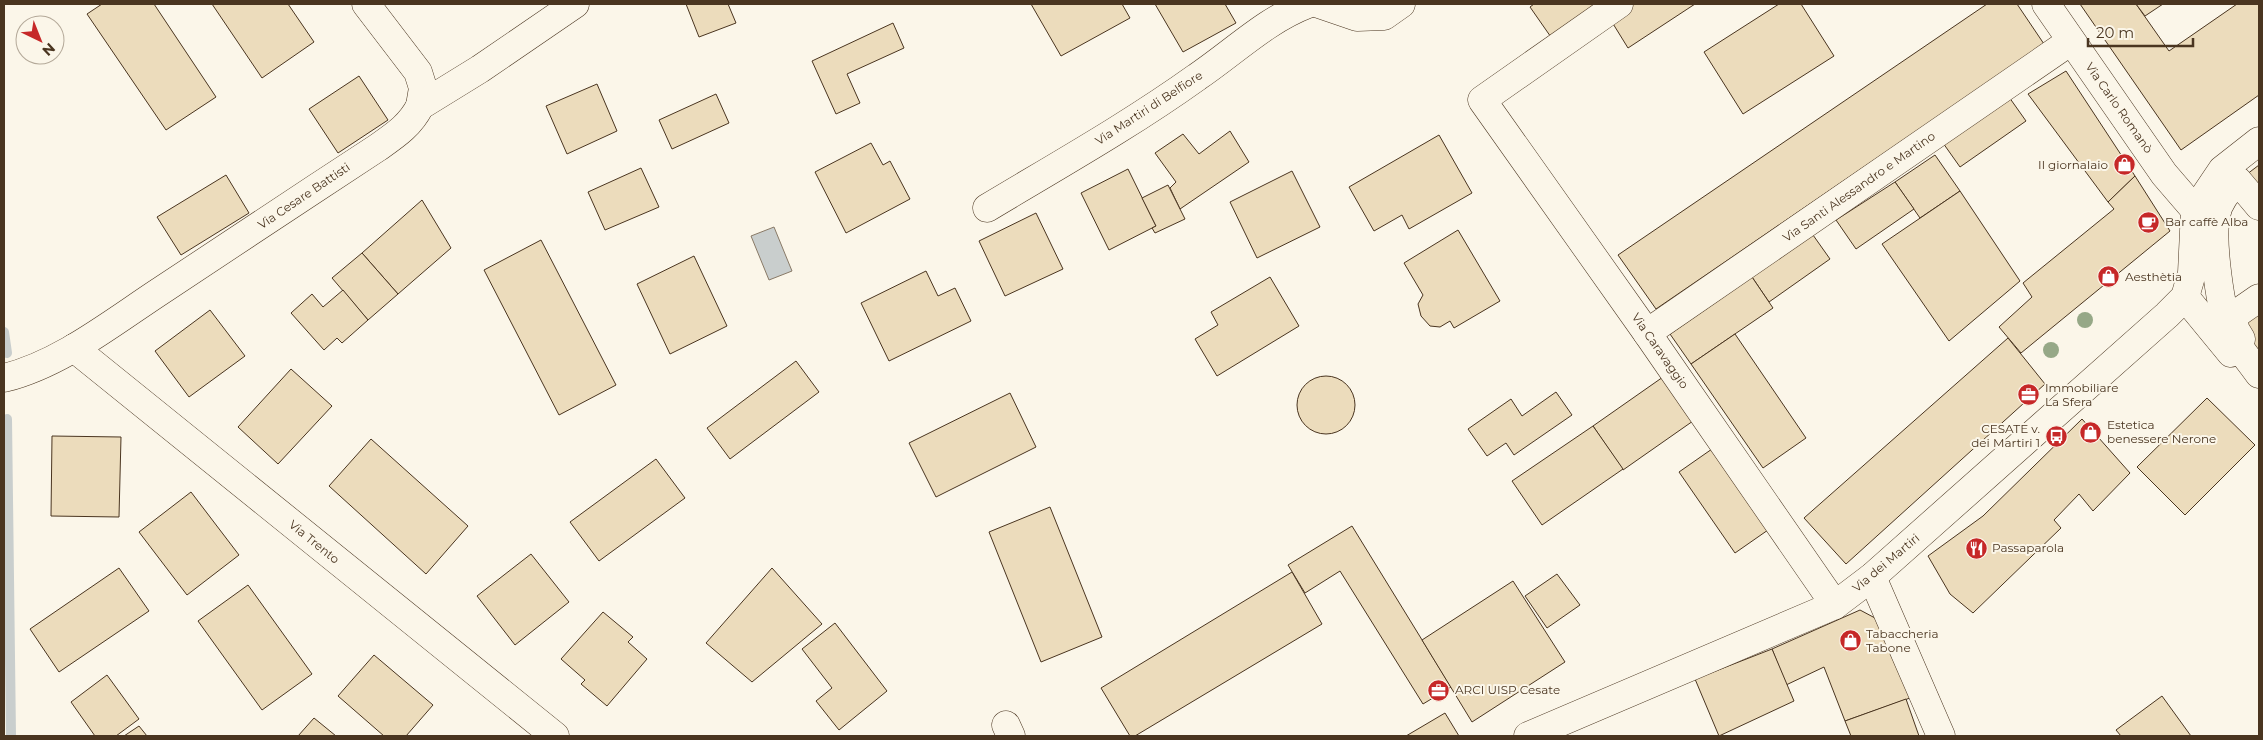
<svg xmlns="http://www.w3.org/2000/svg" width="2263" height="740" viewBox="0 0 2263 740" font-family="Montserrat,sans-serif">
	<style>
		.water { fill: #c9cecd; stroke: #887966 }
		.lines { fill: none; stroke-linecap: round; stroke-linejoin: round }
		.stream { stroke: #c9cecd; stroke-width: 10 }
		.building { fill: #ecdcbc; stroke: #4a3520 }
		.minor-casing { stroke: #4a3520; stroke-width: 29 }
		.minor { stroke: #fbf6e9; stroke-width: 28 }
		.tree { fill: #96a887 }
		.labels { text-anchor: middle; stroke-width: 4; stroke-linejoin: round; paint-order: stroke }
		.street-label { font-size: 12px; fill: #4a3520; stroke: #fbf6e9 }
		.poi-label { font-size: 12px; fill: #4a3520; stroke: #fbf6e9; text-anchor: start }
	</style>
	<rect width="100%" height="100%" fill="#fbf6e9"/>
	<path class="water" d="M 774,227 L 792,271 L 769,280 L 751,236 Z"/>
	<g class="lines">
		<g class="stream">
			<path d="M 4,332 L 7,353"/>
			<path d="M 7,419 L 11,736"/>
		</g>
	</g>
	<g class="building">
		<path d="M 102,4 L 154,4 L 216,97 L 166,130 L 87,14 Z"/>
		<path d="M 212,4 L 288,4 L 314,42 L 262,78 Z"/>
		<path d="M 686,4 L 728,4 L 736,23 L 699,37 Z"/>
		<path d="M 1031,4 L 1122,4 L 1130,18 L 1061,56 Z"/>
		<path d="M 1155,4 L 1225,4 L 1236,23 L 1183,52 Z"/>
		<path d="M 1534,4 L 1606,4 L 1553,40 L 1530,7 Z"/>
		<path d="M 1623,4 L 1695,4 L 1628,48 L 1607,14 Z"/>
		<path d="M 1779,4 L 1801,4 L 1834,56 L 1743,114 L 1704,52 Z"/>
		<path d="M 1987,4 L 2017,4 L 2044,44 L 1656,309 L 1618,255 Z"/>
		<path d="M 2080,4 L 2136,4 L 2169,51 L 2237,4 L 2259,4 L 2259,95 L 2181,150 Z"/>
		<path d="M 2136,4 L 2163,4 L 2145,16 Z"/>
		<path d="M 893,23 L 904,48 L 847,74 L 860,103 L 836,114 L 812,61 Z"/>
		<path d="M 2066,71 L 2135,176 L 2108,202 L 2028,94 Z"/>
		<path d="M 359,76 L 388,120 L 338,153 L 309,109 Z"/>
		<path d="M 597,84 L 617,131 L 567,154 L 546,106 Z"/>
		<path d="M 716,94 L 729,123 L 672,149 L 659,120 Z"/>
		<path d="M 2009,97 L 2026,121 L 1960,167 L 1943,143 Z"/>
		<path d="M 1230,131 L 1249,162 L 1180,209 L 1170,188 L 1176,182 L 1155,153 L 1183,134 L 1199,154 Z"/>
		<path d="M 1439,135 L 1472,193 L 1409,229 L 1402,215 L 1374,231 L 1349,187 Z"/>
		<path d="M 871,143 L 883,165 L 890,161 L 910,199 L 846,233 L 815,172 Z"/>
		<path d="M 1935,155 L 1960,191 L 1920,218 L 1895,182 Z"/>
		<path d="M 2259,165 L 2259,206 L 2238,181 Z"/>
		<path d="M 641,168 L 659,207 L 605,230 L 588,192 Z"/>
		<path d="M 1128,169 L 1156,226 L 1109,250 L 1081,193 Z"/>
		<path d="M 1292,171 L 1320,227 L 1257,258 L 1230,202 Z"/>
		<path d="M 226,175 L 249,213 L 181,255 L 157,217 Z"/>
		<path d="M 2135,176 L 2170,231 L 2021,353 L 1999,327 L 2032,297 L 2023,283 L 2114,209 L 2108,202 Z"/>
		<path d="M 1895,182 L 1914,209 L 1856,249 L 1836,220 Z"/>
		<path d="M 1168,185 L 1185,219 L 1155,233 L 1152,228 L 1156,226 L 1142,198 Z"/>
		<path d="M 1960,191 L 2020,281 L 1949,341 L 1882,244 Z"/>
		<path d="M 422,200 L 451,248 L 398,294 L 362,253 Z"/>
		<path d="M 1036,213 L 1063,269 L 1005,296 L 979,241 Z"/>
		<path d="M 1458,230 L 1500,301 L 1454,328 L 1450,321 L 1440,327 L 1430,326 L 1421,316 L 1418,304 L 1423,295 L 1404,263 Z"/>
		<path d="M 1813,235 L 1830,259 L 1769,302 L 1752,277 Z"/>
		<path d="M 541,240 L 616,385 L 559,415 L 484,270 Z"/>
		<path d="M 362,253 L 398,294 L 368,320 L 332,278 Z"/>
		<path d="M 694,256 L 727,326 L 670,354 L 637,284 Z"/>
		<path d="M 926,271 L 938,296 L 955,288 L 971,321 L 889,361 L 861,303 Z"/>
		<path d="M 1270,277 L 1299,326 L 1217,376 L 1195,339 L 1218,325 L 1211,312 Z"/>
		<path d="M 1752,277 L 1773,308 L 1691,364 L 1670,334 Z"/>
		<path d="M 343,290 L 368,320 L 342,343 L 337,338 L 324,350 L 291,313 L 312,294 L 323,307 Z"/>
		<path d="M 2259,298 L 2259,363 L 2235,329 Z"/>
		<path d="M 210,310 L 245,356 L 189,397 L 155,351 Z"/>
		<path d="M 1735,334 L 1806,438 L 1763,468 L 1691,364 Z"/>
		<path d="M 2008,338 L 2045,384 L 1846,564 L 1804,518 Z"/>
		<path d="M 796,361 L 819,392 L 730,459 L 707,428 Z"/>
		<path d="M 291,369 L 332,406 L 278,464 L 238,427 Z"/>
		<circle cx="1326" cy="405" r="29"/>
		<path d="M 1663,377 L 1693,421 L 1623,470 L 1593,426 Z"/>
		<path d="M 1556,392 L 1572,415 L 1514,455 L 1506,443 L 1487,456 L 1468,429 L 1511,399 L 1522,416 Z"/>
		<path d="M 1010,393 L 1036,447 L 936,497 L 909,443 Z"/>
		<path d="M 2207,398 L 2255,445 L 2185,515 L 2137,467 Z"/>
		<path d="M 2082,419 L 2130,473 L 2093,511 L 2079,494 L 2054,520 L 2061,528 L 1973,613 L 1950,594 L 1928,556 L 1983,516 Z"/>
		<path d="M 1593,426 L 1623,469 L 1542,525 L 1512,481 Z"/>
		<path d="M 52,436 L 121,437 L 119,517 L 51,516 Z"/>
		<path d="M 371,439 L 468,526 L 426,574 L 329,486 Z"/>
		<path d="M 1712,449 L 1768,530 L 1735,553 L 1679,472 Z"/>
		<path d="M 656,459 L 685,498 L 599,561 L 570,522 Z"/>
		<path d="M 191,492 L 239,555 L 187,595 L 139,532 Z"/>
		<path d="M 1050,507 L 1102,637 L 1041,662 L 989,532 Z"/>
		<path d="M 1352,526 L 1451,687 L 1423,704 L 1340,571 L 1305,593 L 1288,565 Z"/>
		<path d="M 531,554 L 569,602 L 515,645 L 477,596 Z"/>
		<path d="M 119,568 L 149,611 L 59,672 L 30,629 Z"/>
		<path d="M 772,568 L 822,624 L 752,682 L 706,643 Z"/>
		<path d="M 1292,572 L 1322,624 L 1135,736 L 1130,736 L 1101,688 Z"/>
		<path d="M 1557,574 L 1580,605 L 1547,628 L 1525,596 Z"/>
		<path d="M 1513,581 L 1565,662 L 1472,722 L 1422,640 Z"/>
		<path d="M 248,585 L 312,674 L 262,710 L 198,621 Z"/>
		<path d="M 1860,610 L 1875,618 L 1910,698 L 1845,721 L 1824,667 L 1786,685 L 1772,649 Z"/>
		<path d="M 603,612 L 633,637 L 628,642 L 647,659 L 607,706 L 581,684 L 585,680 L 561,659 Z"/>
		<path d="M 835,623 L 887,691 L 839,730 L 816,701 L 832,688 L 802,649 Z"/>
		<path d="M 1772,649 L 1794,701 L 1719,736 L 1695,679 Z"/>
		<path d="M 374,655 L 433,705 L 406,736 L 384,736 L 338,696 Z"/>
		<path d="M 107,675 L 139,719 L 116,736 L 95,736 L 71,702 Z"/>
		<path d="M 2162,696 L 2191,736 L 2121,736 L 2116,730 Z"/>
		<path d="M 1906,699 L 1919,736 L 1851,736 L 1845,721 Z"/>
		<path d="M 1445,713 L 1459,736 L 1406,736 Z"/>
		<path d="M 314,718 L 336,736 L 298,736 Z"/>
		<path d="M 139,726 L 147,736 L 124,736 Z"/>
	</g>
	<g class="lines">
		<defs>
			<g id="minor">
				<path d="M 366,4 L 418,72 L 423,88 L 420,106"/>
				<path d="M 1319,4 L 1357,17 L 1384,16 L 1401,4"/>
				<path d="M 1619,4 L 1482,100 L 1647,333 L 1835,605"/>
				<path d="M 2046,4 L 2164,174 L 2195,210"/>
				<path d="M 2259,206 L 2238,181 C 2227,191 2218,202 2216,216 C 2211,240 2220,312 2231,333 C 2238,348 2250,361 2259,374"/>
				<path d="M 987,208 C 1057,166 1130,125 1197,77 C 1234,52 1266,20 1308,4"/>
				<path d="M 2185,297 L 2231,353"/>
				<path d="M 1647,333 L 2071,41"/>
				<path d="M 2241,339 L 2235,329 L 2233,316 L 2259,298"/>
				<path d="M 74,348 L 555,736"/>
				<path d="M 4,378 C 61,364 113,322 162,290 C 233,243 305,195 377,148 C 394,136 410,126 420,106 L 480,69 L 575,4"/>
				<path d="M 1872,577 L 1941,736"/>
				<path d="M 1006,725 L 1011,736"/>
				<path d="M 1528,736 L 1835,605 L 1872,577 L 2167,315 L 2185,297 L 2192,273 L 2195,210 L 2222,170 L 2259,141"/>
			</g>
		</defs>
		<use href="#minor" class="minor-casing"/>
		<use href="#minor" class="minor"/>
	</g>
	<g class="tree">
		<circle cx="2085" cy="320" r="8"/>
		<circle cx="2051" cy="350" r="8"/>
	</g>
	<defs>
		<symbol id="shop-disc" viewBox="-11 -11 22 22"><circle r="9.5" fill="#c62828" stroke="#fbf6e9"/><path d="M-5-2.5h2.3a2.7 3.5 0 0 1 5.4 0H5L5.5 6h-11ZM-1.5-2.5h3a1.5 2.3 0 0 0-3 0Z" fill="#fff"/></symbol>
		<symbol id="cafe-disc" viewBox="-11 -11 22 22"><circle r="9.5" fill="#c62828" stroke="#fbf6e9"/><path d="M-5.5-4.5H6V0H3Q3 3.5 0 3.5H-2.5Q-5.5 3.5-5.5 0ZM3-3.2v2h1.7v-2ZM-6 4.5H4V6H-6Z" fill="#fff"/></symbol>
		<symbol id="office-disc" viewBox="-11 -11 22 22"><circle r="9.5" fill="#c62828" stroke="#fbf6e9"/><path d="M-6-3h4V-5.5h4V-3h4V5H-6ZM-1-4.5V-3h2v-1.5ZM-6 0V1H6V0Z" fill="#fff"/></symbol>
		<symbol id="bus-disc" viewBox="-11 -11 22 22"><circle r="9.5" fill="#c62828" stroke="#fbf6e9"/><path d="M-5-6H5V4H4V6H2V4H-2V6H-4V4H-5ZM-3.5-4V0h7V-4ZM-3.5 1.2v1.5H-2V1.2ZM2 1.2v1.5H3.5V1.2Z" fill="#fff"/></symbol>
		<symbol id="restaurant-disc" viewBox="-11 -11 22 22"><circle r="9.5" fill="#c62828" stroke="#fbf6e9"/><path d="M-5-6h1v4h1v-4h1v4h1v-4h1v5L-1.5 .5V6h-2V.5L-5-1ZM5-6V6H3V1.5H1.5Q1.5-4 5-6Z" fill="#fff"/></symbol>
	</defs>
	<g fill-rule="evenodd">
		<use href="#shop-disc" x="2112" y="152" width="25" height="25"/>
		<use href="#cafe-disc" x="2136" y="210" width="25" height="25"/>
		<use href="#shop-disc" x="2096" y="264" width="25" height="25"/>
		<use href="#office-disc" x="2016" y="382" width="25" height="25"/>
		<use href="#shop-disc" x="2078" y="420" width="25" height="25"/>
		<use href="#bus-disc" x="2044" y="424" width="25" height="25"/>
		<use href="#restaurant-disc" x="1964" y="536" width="25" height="25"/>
		<use href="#shop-disc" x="1838" y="628" width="25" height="25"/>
		<use href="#office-disc" x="1426" y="678" width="25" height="25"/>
	</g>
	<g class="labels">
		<g class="street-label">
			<text transform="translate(1149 108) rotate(-33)" y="4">Via Martiri di Belfiore</text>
			<text transform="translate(2119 108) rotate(55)" y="4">Via Carlo Romanò</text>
			<text transform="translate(1859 187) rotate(-35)" y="4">Via Santi Alessandro e Martino</text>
			<text transform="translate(304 196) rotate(-34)" y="4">Via Cesare Battisti</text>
			<text transform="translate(1660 351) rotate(55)" y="4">Via Caravaggio</text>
			<text transform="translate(314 542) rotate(39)" y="4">Via Trento</text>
			<text transform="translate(1886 563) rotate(-40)" y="4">Via dei Martiri</text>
		</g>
		<g class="poi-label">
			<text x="2108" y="169" text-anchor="end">Il giornalaio</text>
			<text x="2165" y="226">Bar caffè Alba</text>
			<text x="2125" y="281">Aesthètia</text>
			<text x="2045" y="392">Immobiliare<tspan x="2045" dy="14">La Sfera</tspan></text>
			<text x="2107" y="429">Estetica<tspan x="2107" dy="14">benessere Nerone</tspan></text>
			<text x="2040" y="433" text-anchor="end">CESATE v.<tspan x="2040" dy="14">dei Martiri 1</tspan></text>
			<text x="1992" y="552">Passaparola</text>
			<text x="1866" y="638">Tabaccheria<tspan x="1866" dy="14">Tabone</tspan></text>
			<text x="1455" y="694">ARCI UISP Cesate</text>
		</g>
	</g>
	<rect width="2263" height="740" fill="none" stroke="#4a3520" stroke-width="10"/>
	<g transform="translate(40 40) rotate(137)"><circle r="24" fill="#fbf6e9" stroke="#b4a999"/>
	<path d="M0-4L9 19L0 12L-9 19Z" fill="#c62828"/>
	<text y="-8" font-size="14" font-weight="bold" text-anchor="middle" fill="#4a3520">N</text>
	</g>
	<path d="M2088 38v8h105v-8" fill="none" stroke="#4a3520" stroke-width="2.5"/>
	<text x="2096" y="38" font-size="15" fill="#4a3520" stroke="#fbf6e9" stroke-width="4" paint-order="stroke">20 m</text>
</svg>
